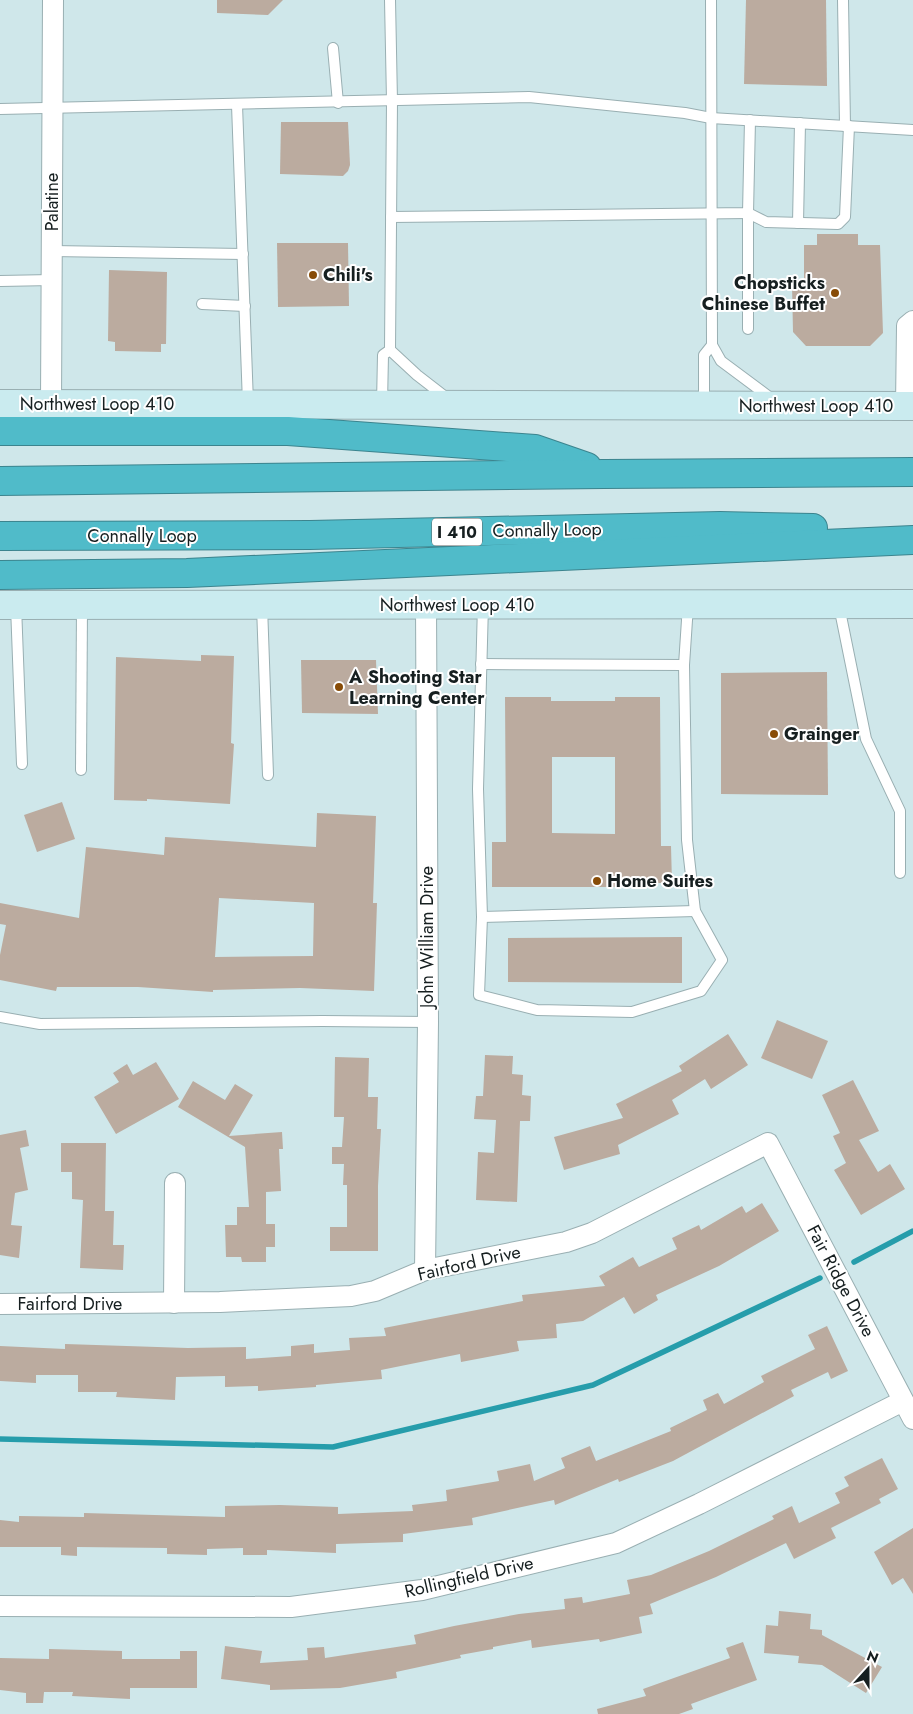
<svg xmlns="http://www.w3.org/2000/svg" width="913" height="1714" viewBox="0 0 913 1714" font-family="Jost,sans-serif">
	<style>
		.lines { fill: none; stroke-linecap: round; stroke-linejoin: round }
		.stream { stroke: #269dab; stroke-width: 5.5 }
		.building { fill: #bbab9f; fill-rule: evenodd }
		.lane-casing { stroke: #99afb2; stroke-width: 12 }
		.street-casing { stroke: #99afb2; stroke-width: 22 }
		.secondary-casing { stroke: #99afb2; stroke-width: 30 }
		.highway-casing { stroke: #3c848e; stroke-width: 30 }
		.lane { stroke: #fff; stroke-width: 10 }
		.street { stroke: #fff; stroke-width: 20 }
		.secondary { stroke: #caebef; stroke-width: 28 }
		.highway { stroke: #50bbc9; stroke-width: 28 }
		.poi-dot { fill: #884c07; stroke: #fff; stroke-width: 2 }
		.labels { text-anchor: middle; stroke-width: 4; stroke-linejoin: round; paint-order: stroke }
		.shield { fill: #fff; stroke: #5c6263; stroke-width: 1 }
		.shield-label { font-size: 16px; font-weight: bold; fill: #161f20 }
		.street-label { font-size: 18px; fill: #161f20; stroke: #fff }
		.poi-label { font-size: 18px; font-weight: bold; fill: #161f20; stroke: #fff; text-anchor: start }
	</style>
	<rect width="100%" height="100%" fill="#cfe7ea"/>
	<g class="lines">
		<g class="stream">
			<path d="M 854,1262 L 913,1231"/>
			<path d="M 0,1439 L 333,1447 L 593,1385 L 820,1278"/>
		</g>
	</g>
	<g class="building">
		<path d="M 217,0 L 283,0 L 268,15 L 217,13 Z"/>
		<path d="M 746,0 L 826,0 L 827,86 L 744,84 Z"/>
		<path d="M 281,122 L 348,122 L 350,165 L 348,171 L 343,176 L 280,174 Z"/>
		<path d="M 817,234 L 858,234 L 858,245 L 880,245 L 883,333 L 870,346 L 806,346 L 793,332 L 792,284 L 804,283 L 804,245 L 817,245 Z"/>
		<path d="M 277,243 L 348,243 L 349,306 L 278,307 Z"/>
		<path d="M 109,270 L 167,272 L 166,344 L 161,344 L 161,352 L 115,351 L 115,342 L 108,341 Z"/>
		<path d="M 201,655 L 234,656 L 231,743 L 234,744 L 230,804 L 147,799 L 147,801 L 114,800 L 116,657 L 201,661 Z"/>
		<path d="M 301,660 L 376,660 L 378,714 L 302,713 Z"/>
		<path d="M 827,672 L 828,795 L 721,794 L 721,673 Z"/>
		<path d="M 505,697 L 551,697 L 551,701 L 615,701 L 615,697 L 660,697 L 661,846 L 671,846 L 672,883 L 656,883 L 656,887 L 492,887 L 492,842 L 506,842 ZM 552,757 L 615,757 L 615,834 L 552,833 Z"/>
		<path d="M 62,802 L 75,839 L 37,852 L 24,815 Z"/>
		<path d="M 317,813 L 376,816 L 373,903 L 377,903 L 374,991 L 300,988 L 213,990 L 213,992 L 138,987 L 57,987 L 56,991 L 0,980 L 0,955 L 6,925 L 0,924 L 0,903 L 79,918 L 86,847 L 164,855 L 165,837 L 316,847 ZM 219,898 L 314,903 L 313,956 L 215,957 Z"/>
		<path d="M 682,937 L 682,983 L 508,982 L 508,938 Z"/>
		<path d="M 777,1020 L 828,1041 L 812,1079 L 761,1058 Z"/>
		<path d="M 728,1034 L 748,1065 L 711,1089 L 705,1079 L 672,1100 L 679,1114 L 618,1145 L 620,1154 L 564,1170 L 554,1137 L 623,1118 L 616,1104 L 682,1071 L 679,1066 Z"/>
		<path d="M 485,1055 L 513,1056 L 512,1074 L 523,1075 L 522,1095 L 531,1096 L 530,1121 L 520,1121 L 517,1202 L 476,1200 L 478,1152 L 494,1153 L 496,1120 L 474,1119 L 476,1096 L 483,1096 Z"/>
		<path d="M 335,1057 L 369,1058 L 368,1097 L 378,1097 L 377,1129 L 381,1129 L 378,1186 L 378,1251 L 330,1251 L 330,1227 L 347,1227 L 347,1185 L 343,1185 L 344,1164 L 332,1164 L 332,1147 L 342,1147 L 344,1117 L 334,1117 Z"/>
		<path d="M 156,1062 L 179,1099 L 116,1134 L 94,1097 L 119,1082 L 113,1073 L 127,1064 L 133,1075 Z"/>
		<path d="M 853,1080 L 879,1131 L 859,1140 L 878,1172 L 890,1164 L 905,1189 L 861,1215 L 834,1170 L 846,1163 L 833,1136 L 840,1133 L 822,1095 Z"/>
		<path d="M 193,1081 L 225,1100 L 235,1084 L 253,1095 L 229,1136 L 282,1132 L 283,1149 L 279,1149 L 281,1191 L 266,1192 L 266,1224 L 275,1224 L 275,1247 L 266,1247 L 266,1262 L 242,1262 L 241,1257 L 226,1257 L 225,1225 L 237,1225 L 237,1207 L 249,1207 L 245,1147 L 178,1107 Z"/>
		<path d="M 26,1130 L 29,1146 L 20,1148 L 28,1190 L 15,1193 L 11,1225 L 22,1226 L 19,1258 L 0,1255 L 0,1135 Z"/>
		<path d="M 61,1143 L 106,1143 L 105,1211 L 114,1211 L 113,1245 L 124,1245 L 123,1270 L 80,1268 L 83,1200 L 72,1199 L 72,1172 L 61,1172 Z"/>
		<path d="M 762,1203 L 779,1231 L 719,1266 L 656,1295 L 658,1300 L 634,1314 L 624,1297 L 583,1321 L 556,1324 L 557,1338 L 517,1341 L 519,1351 L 461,1362 L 460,1354 L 381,1370 L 382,1379 L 316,1385 L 316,1387 L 258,1391 L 258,1386 L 225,1387 L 225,1376 L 176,1377 L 175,1400 L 116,1397 L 117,1392 L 78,1392 L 78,1375 L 36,1375 L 36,1383 L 0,1381 L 0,1346 L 65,1349 L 65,1344 L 188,1348 L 246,1347 L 246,1359 L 291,1356 L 291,1346 L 314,1344 L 314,1353 L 350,1350 L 349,1338 L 386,1336 L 384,1328 L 523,1301 L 522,1295 L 605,1286 L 599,1276 L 633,1257 L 639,1267 L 677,1249 L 672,1238 L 699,1225 L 701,1230 L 742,1206 L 746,1213 Z"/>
		<path d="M 827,1326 L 848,1371 L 831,1379 L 828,1372 L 791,1390 L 794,1396 L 673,1461 L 619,1482 L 618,1479 L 555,1505 L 554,1500 L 472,1518 L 473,1525 L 403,1534 L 403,1542 L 336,1544 L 336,1553 L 267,1550 L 267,1555 L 243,1555 L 243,1548 L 207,1549 L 207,1555 L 167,1554 L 167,1548 L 77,1547 L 77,1556 L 61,1555 L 61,1547 L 0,1547 L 0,1520 L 19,1522 L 19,1516 L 84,1517 L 84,1513 L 225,1517 L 225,1506 L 280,1505 L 338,1507 L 338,1514 L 413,1511 L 412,1505 L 447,1501 L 446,1490 L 499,1481 L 497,1471 L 530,1464 L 534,1481 L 565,1468 L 561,1458 L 590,1446 L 596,1461 L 671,1431 L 670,1428 L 707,1410 L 703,1400 L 718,1393 L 724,1404 L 764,1382 L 761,1376 L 815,1349 L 808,1335 Z"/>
		<path d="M 882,1458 L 898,1489 L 879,1499 L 881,1503 L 831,1528 L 836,1538 L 794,1559 L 786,1543 L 716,1577 L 650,1604 L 653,1614 L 639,1617 L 642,1633 L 600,1642 L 599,1639 L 532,1648 L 531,1640 L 493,1647 L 493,1649 L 460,1655 L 461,1658 L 396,1672 L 397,1678 L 340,1688 L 270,1690 L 270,1685 L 221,1679 L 225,1646 L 262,1651 L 260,1663 L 308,1660 L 307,1648 L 324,1647 L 325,1658 L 416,1644 L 414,1635 L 454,1626 L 519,1614 L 565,1609 L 564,1599 L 582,1597 L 583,1603 L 630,1594 L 627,1580 L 651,1575 L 709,1551 L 774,1519 L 772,1516 L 792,1506 L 799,1523 L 840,1503 L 835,1493 L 849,1486 L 844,1477 Z"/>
		<path d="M 913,1528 L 913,1594 L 903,1578 L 892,1585 L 874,1552 Z"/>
		<path d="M 779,1611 L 811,1614 L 810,1629 L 822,1630 L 822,1635 L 882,1667 L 866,1693 L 822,1665 L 798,1663 L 799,1656 L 764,1653 L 766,1625 L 778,1626 Z"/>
		<path d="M 743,1642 L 757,1680 L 691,1704 L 693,1709 L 679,1714 L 598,1714 L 597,1709 L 646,1696 L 643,1689 L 730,1658 L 726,1648 Z"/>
		<path d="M 49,1649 L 122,1651 L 122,1659 L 180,1659 L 180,1651 L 197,1651 L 197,1688 L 130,1688 L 130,1699 L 72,1696 L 73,1692 L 44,1692 L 43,1703 L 26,1703 L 26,1693 L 0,1690 L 0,1658 L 49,1659 Z"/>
	</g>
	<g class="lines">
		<defs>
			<g id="lane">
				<path d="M 390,0 L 392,101 L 390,350"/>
				<path d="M 711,0 L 712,345 L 721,361 L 772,399"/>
				<path d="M 843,0 L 845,126"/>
				<path d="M 333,48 L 338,103"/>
				<path d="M 237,105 L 248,403"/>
				<path d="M 0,109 L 529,97 L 685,113 L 711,118 L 913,130"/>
				<path d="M 391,217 L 748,213 L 750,120"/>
				<path d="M 798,223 L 800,123"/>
				<path d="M 52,251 L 243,254"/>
				<path d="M 0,281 L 52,280"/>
				<path d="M 202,304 L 245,306"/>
				<path d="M 748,329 L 748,213 L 766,222 L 838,224 L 845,217 L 849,126"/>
				<path d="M 390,350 L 417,375 L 448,399"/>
				<path d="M 382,403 L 383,355 L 390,350"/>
				<path d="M 704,404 L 704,355 L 712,345"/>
				<path d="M 483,605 L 478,789 L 482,917 L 479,995 L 537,1010 L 632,1012 L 701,991 L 722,960 L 695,911 L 687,840 L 684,665 L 688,605"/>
				<path d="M 16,606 L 22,764"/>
				<path d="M 262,606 L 268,775"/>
				<path d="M 839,606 L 866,739 L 900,811 L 900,873"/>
				<path d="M 481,664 L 684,665"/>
				<path d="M 81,770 L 82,606"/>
				<path d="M 482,917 L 695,911"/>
				<path d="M 0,1017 L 40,1024 L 322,1021 L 428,1022"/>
			</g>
			<g id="street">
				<path d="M 51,404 L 53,0"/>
				<path d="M 906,406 L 907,326 L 913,321"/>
				<path d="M 425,1270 L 428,1022 L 426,604"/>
				<path d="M 174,1303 L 175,1183"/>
				<path d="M 0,1304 L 220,1302 L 351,1296 L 375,1291 L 425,1270 L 566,1242 L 592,1233 L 768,1143 L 913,1419"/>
				<path d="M 0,1606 L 291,1607 L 422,1590 L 616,1543 L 699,1504 L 903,1401"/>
			</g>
			<g id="secondary">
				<path d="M 0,404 L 913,406"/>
				<path d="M 0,605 L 913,604"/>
			</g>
			<g id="highway">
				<path d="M 0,431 L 288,431 L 535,449 L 587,467"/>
				<path d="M 0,481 L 604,474 L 913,472"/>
				<path d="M 0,536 L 310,535 L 720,526 L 813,528"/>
				<path d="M 0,575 L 187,573 L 913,540"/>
			</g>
		</defs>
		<use href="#lane" class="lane-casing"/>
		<use href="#street" class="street-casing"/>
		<use href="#secondary" class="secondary-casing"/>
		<use href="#highway" class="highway-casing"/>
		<use href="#lane" class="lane"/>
		<use href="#street" class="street"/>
		<use href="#secondary" class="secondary"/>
		<use href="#highway" class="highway"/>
	</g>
	<g class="poi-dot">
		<circle cx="313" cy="275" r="5"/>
		<circle cx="835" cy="293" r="5"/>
		<circle cx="339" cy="687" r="5"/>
		<circle cx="774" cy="734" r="5"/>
		<circle cx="597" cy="881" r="5"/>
	</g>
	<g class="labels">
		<rect class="shield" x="432" y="518.5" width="50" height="27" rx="4"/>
		<g class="shield-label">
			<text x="457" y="538">I 410</text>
		</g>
		<g class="street-label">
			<text transform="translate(52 202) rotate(-90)" y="6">Palatine</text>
			<text x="97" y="410">Northwest Loop 410</text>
			<text x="816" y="412">Northwest Loop 410</text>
			<text transform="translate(547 530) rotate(-1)" y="6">Connally Loop</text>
			<text x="142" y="542">Connally Loop</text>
			<text x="457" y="611">Northwest Loop 410</text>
			<text transform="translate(427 937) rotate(-90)" y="6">John William Drive</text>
			<text transform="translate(469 1263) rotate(-13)" y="6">Fairford Drive</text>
			<text transform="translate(841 1281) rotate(62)" y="6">Fair Ridge Drive</text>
			<text x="70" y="1310">Fairford Drive</text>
			<text transform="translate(469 1577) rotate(-13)" y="6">Rollingfield Drive</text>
		</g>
		<g class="poi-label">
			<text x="323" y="281">Chili's</text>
			<text x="825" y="289" text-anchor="end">Chopsticks<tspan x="825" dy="21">Chinese Buffet</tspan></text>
			<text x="349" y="683">A Shooting Star<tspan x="349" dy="21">Learning Center</tspan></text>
			<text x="784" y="740">Grainger</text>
			<text x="607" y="887">Home Suites</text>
		</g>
	</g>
	<g transform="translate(868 1669) rotate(21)" stroke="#ffffff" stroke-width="4" paint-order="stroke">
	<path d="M0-4L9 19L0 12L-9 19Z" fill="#161f20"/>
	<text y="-8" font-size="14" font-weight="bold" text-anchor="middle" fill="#161f20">N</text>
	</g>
</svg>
